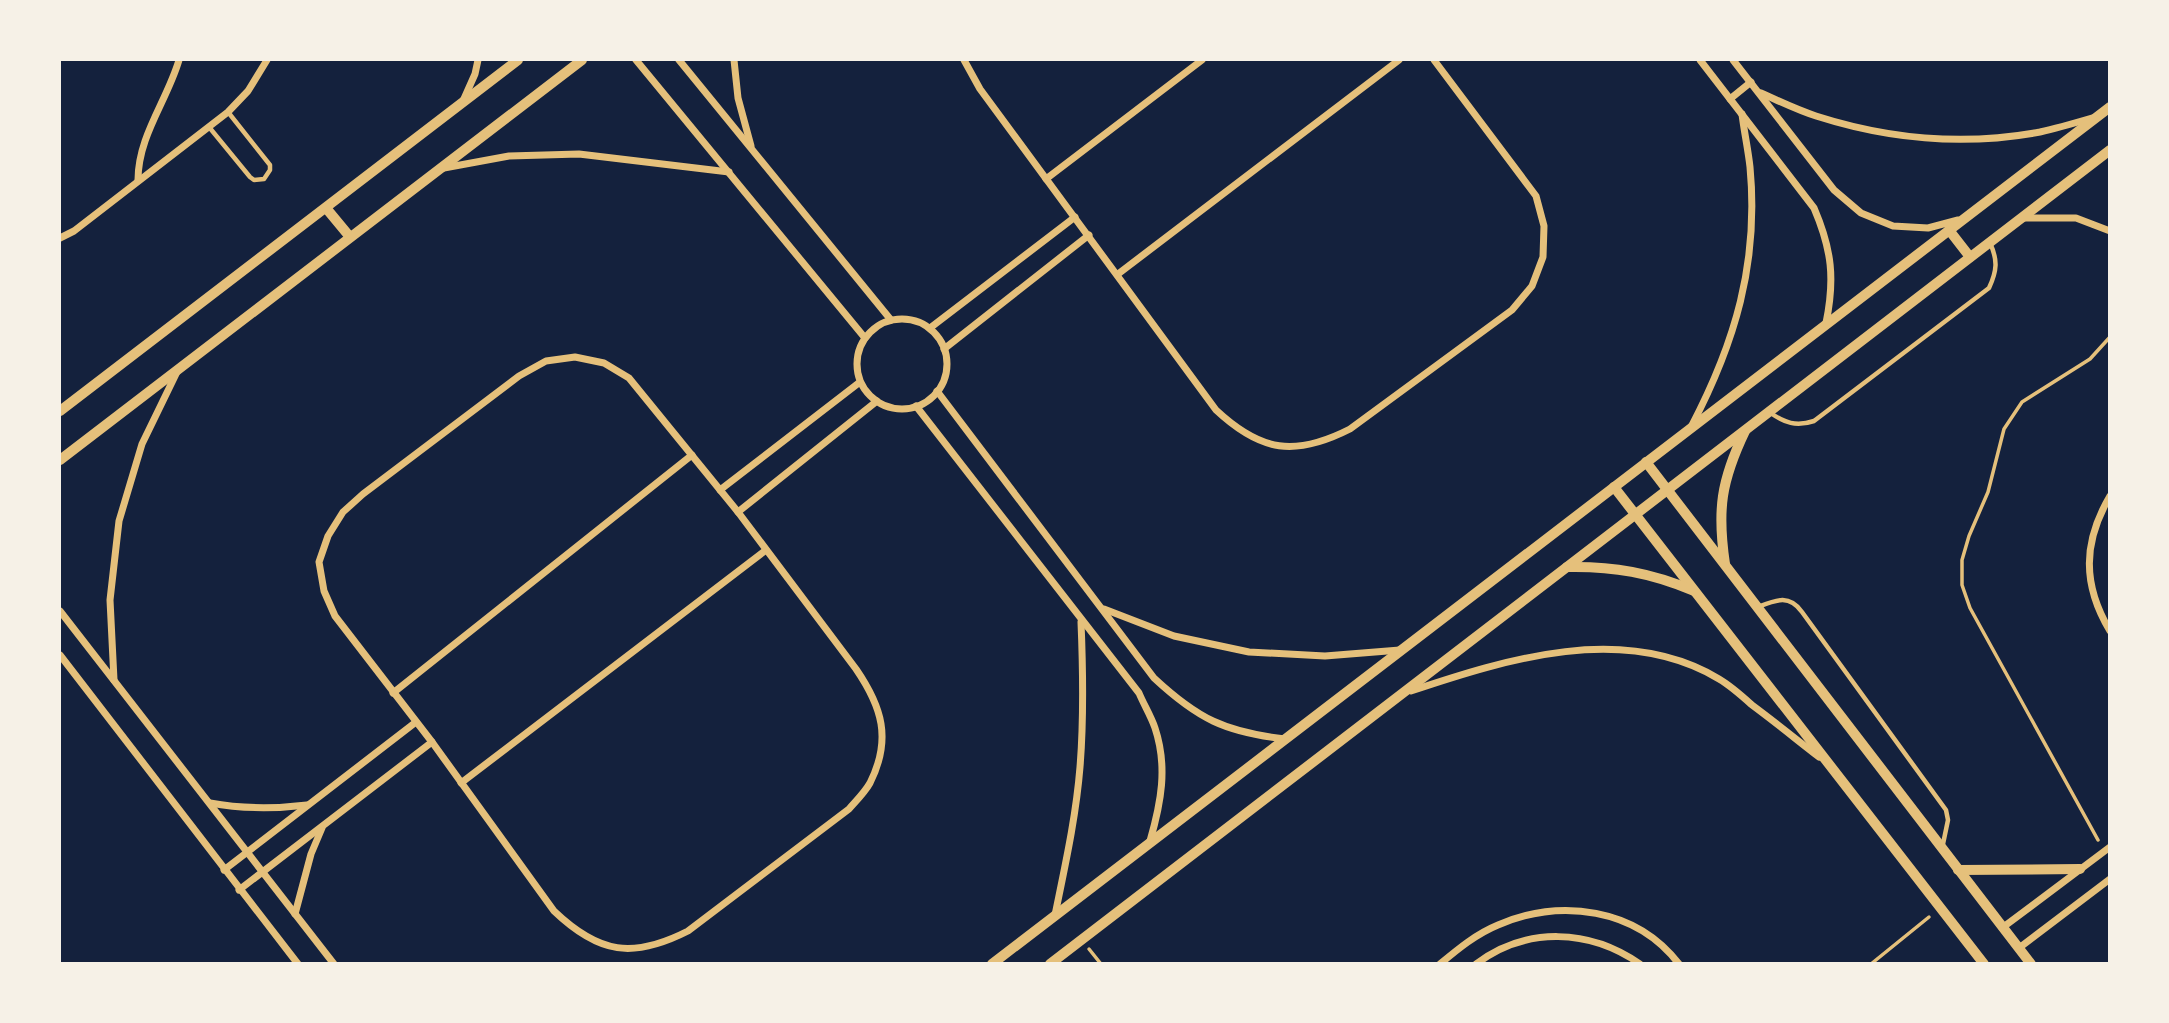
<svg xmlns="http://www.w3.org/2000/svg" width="2169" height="1023" viewBox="0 0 2169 1023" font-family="Barlow,sans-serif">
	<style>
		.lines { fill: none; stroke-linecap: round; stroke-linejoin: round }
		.path { stroke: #e5c07b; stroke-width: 3.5 }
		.service { stroke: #e5c07b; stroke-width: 4.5 }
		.minor { stroke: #e5c07b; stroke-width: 7 }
		.tertiary { stroke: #e5c07b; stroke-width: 10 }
	</style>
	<rect width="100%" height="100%" fill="#14213d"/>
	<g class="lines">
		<g class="path">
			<path d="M 2098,840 L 1970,608 L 1962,585 L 1962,560 L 1969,536 L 1988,492 L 2004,429 L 2022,402 L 2090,359 L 2110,337"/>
			<path d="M 1089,949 L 1101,964"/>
			<path d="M 1871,964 L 1929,917"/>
		</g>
		<g class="service">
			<path d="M 209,127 L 250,177 L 254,180 L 264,179 L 270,170 L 270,165 L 228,112"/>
			<path d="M 1769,412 C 1785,423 1796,427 1814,421 L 1989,288 C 1997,271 1998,260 1990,243"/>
			<path d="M 1758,607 C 1776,600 1789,594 1802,612 L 1946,810 L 1948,820 L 1943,844"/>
		</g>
		<g class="minor">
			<path d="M 636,60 L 865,338"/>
			<path d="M 679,60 L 891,320"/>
			<path d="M 734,60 L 738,98 L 751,146"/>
			<path d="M 964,60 L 980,89 L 1216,410 C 1261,452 1295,457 1350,429 L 1512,310 L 1532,286 L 1543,257 L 1544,226 L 1536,196 L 1434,60"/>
			<path d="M 1700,60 L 1814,208 C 1832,250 1835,279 1826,323"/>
			<path d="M 1733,60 L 1834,190 L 1861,213 L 1893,226 L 1928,228 L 1958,220"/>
			<path d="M 1761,93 C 1779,101 1797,110 1816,116 C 1888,139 1965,146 2040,132 C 2058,128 2075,123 2092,118"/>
			<path d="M 1730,99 L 1751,82"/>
			<path d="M 463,101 L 475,74 L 478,60"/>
			<path d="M 444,168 L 509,156 L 579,154 L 729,172"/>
			<path d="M 1046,179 L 1202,60"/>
			<path d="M 138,180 C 138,136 167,101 179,60"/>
			<path d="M 2024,218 L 2076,218 L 2110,231"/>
			<path d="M 60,238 L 74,231 L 228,112 L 248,91 L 267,60"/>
			<path d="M 1118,274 L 1399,60"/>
			<circle cx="902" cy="364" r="45"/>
			<path d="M 930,328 L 1075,217"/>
			<path d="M 944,349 L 1089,235"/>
			<path d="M 575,357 L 604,363 L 629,378 L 738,512 L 856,669 C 882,707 892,739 870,783 C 865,792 856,801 849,809 L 688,931 C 633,959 599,954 554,911 L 432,742 L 335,616 L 324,591 L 319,562 L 328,536 L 343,512 L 363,494 L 519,376 L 546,361 Z"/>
			<path d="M 937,391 L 1154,678 C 1198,719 1225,732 1285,739"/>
			<path d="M 916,406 L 1139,693 C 1144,705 1151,716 1155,728 C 1168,767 1161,803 1150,841"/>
			<path d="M 1691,427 C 1735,343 1759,263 1750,167 C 1748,149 1744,131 1742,114"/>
			<path d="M 720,490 L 860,382"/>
			<path d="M 2110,496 C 2083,542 2082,584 2110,631"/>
			<path d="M 738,512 L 877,401"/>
			<path d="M 1104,609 L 1174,636 L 1249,652 L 1325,656 L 1400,650"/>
			<path d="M 60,611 L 334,964"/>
			<path d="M 60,655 L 298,964"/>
			<path d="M 114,680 L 110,600 L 119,521 L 142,444 L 176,374"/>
			<path d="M 1411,691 C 1507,659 1624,622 1719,679 C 1731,686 1742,696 1752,705 C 1775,722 1797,740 1819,757"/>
			<path d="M 393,693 L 692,455"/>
			<path d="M 461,783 L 766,550"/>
			<path d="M 210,803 C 243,809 274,809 307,805"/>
			<path d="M 224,870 L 416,722"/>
			<path d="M 239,890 L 432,742"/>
			<path d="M 295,914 L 311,854 L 322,828"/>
			<path d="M 1055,915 C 1065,866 1076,817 1080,767 C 1084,718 1083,670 1081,622"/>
			<path d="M 2002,928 L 2110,847"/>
			<path d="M 2019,948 L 2110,879"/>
			<path d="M 1440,964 C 1458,949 1476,934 1498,925 C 1561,898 1636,908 1679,964"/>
			<path d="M 1476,964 C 1526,926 1590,929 1640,964"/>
		</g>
		<g class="tertiary">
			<path d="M 326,208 L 350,237"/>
			<path d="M 1949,230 L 1970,257"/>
			<path d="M 60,411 L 518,60"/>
			<path d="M 60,460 L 582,60"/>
			<path d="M 1646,462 L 2031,964"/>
			<path d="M 1614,487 L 1984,964"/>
			<path d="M 1725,564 C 1717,510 1721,481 1745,431"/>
			<path d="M 1567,567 C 1613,566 1652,573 1694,591"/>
			<path d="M 1958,870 L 2080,869"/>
			<path d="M 992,964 L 2110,107"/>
			<path d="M 1050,964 L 2110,150"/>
		</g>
	</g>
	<rect width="2169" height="1023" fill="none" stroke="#f6f1e7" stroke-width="122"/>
</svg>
